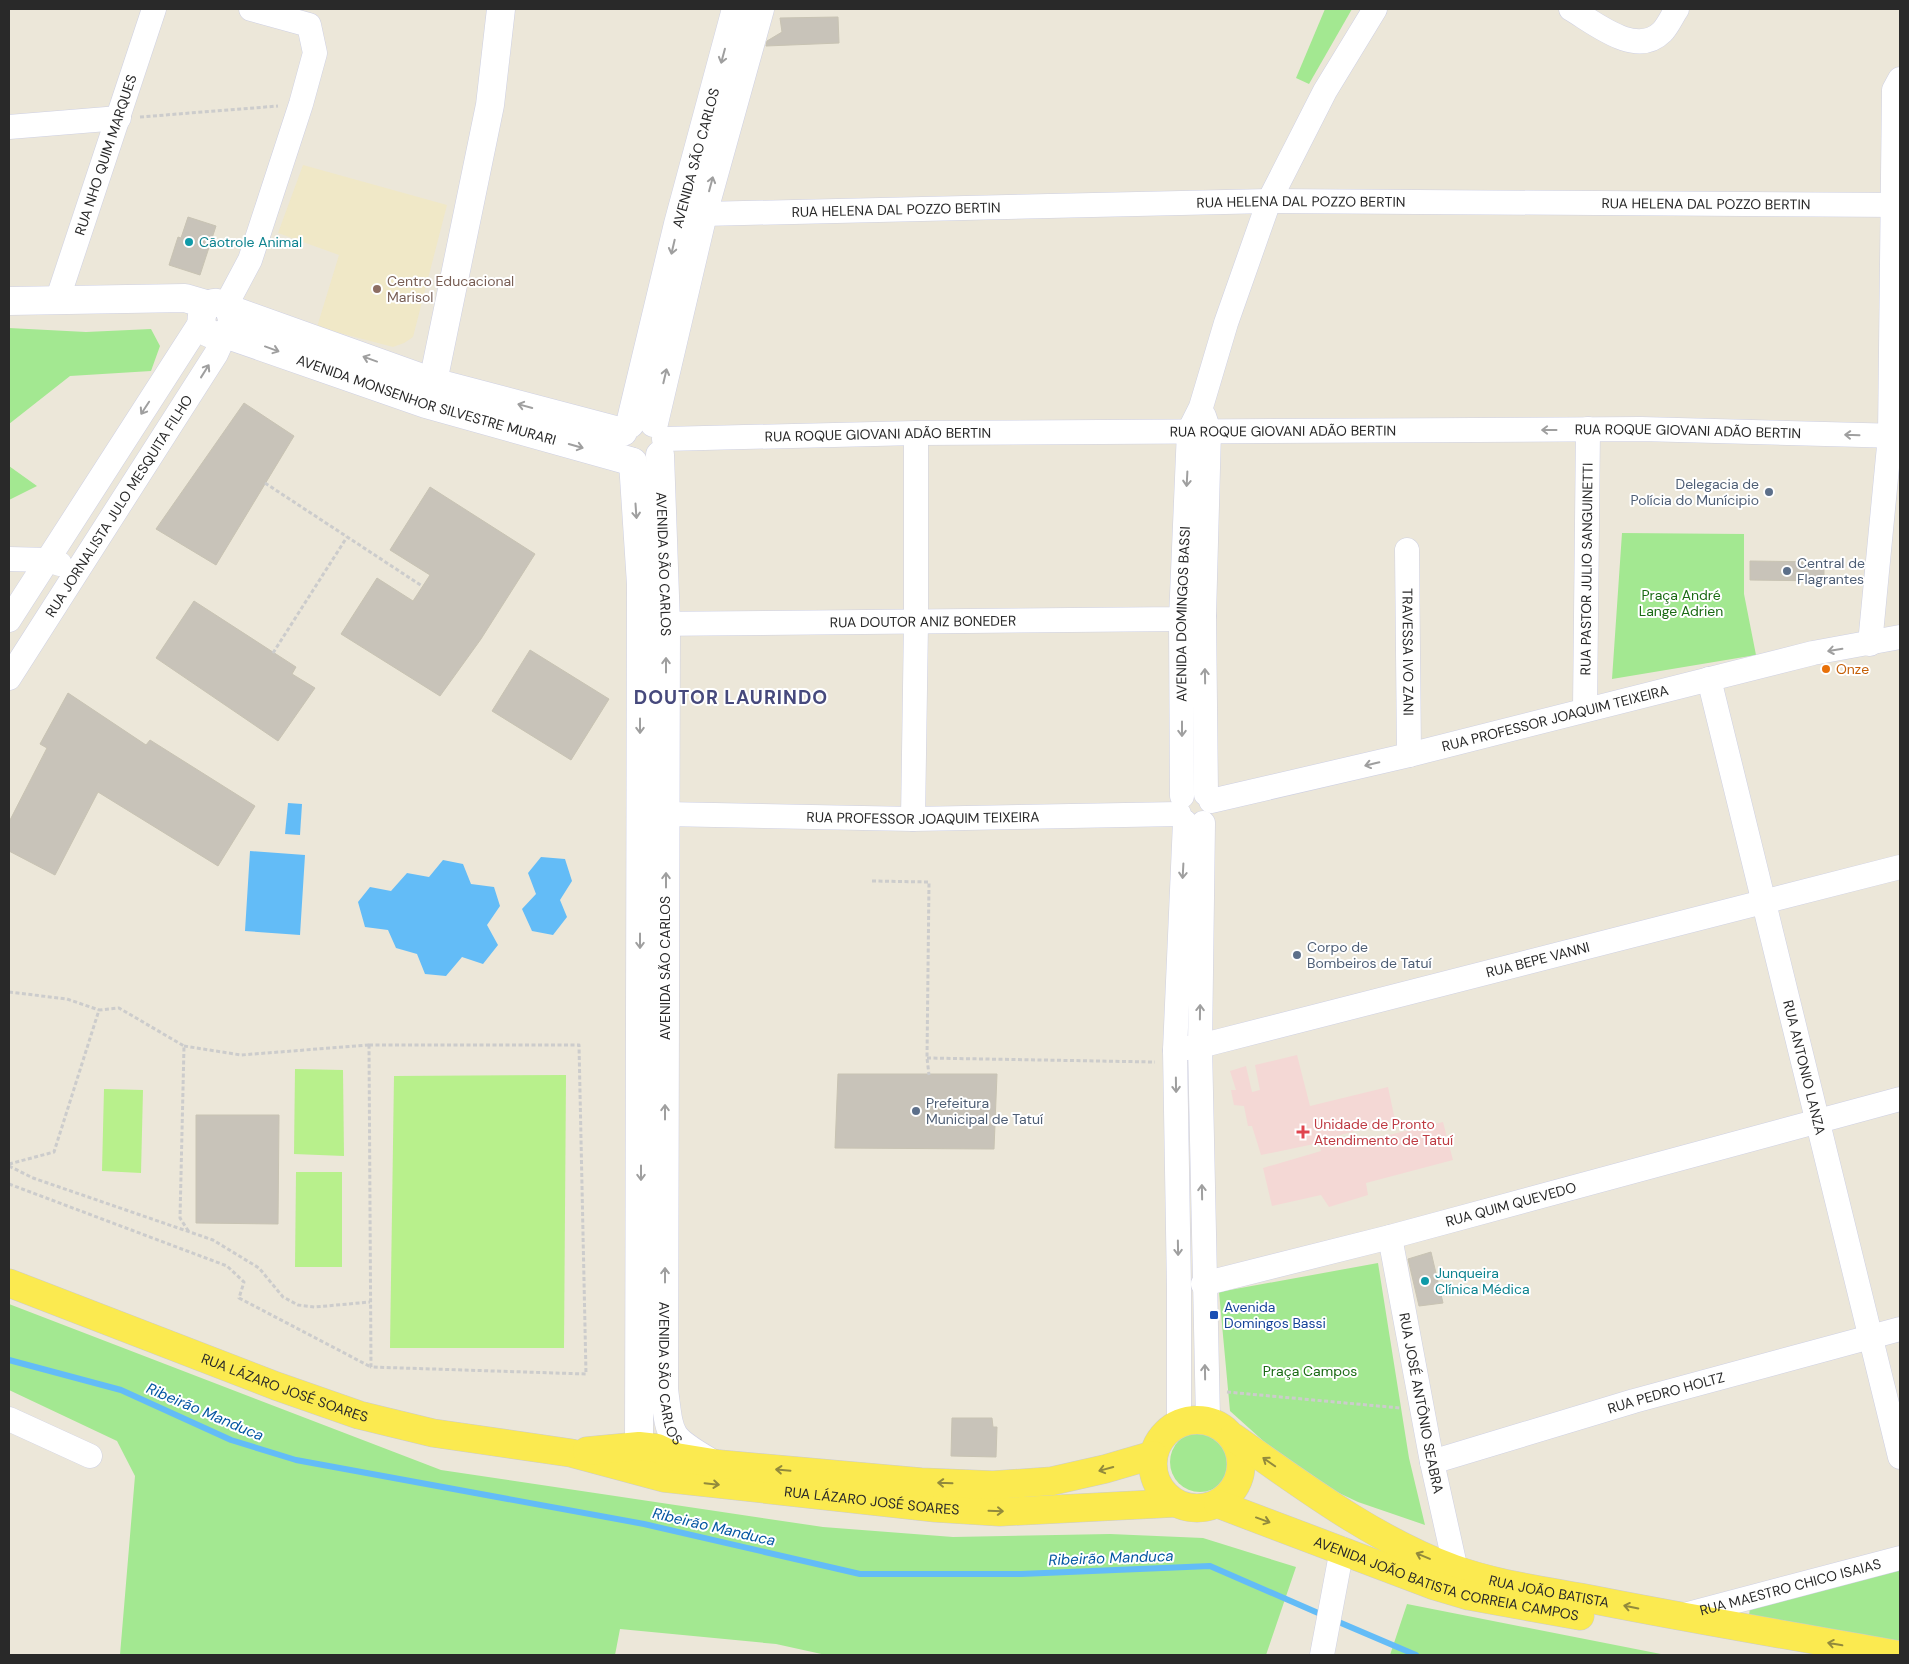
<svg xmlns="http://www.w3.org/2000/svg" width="1909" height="1664" viewBox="0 0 1909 1664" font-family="'DM Sans',sans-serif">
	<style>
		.education { fill: #f0e8c7 }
		.medical { fill: #f4d8d5 }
		.green { fill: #a3e891 }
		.pitch { fill: #b8f08c }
		.water { fill: #63bcf7 }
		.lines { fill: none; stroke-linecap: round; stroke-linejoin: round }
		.stream { stroke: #63bcf7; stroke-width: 6 }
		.building { fill: #c8c3b9; stroke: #c8c3b3 }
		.street-casing { stroke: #ced0e3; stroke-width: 25 }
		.secondary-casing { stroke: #ced0e3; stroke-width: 29 }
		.primary-casing { stroke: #ccc; stroke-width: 29 }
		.path { stroke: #ccc; stroke-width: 3; stroke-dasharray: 4 2.5; stroke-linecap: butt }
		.street { stroke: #fff; stroke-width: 24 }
		.secondary { stroke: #fff; stroke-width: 28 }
		.primary { stroke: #fbea50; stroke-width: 28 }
		.oneway { stroke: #9f9f9f }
		.oneway2 { stroke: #928a3c }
		.culture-dot { fill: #0f9aa8; stroke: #fff; stroke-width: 2 }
		.education-dot { fill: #8d6e63; stroke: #fff; stroke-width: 2 }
		.service-dot { fill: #5c6f8a; stroke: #fff; stroke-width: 2 }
		.food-dot { fill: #e8710a; stroke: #fff; stroke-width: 2 }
		.health-dot { fill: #e0444e; stroke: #fff; stroke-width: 2 }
		.transit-dot { fill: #1a4fb4; stroke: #fff; stroke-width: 2 }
		.labels { text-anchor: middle; stroke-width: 4; stroke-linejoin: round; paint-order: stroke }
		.street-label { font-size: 14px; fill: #292929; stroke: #fff }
		.culture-label { font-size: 14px; fill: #0d838f; stroke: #fff; text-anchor: start }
		.education-label { font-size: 14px; fill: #785e54; stroke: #fff; text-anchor: start }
		.service-label { font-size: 14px; fill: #4e5e75; stroke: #fff; text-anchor: start }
		.park-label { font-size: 14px; fill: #1a6a14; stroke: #fff }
		.food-label { font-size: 14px; fill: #c56008; stroke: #fff; text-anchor: start }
		.health-label { font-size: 14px; fill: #be3a42; stroke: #fff; text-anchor: start }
		.transit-label { font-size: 14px; fill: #164399; stroke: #fff; text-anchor: start }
		.water-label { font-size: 15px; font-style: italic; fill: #0456a2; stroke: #fff }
		.district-label { font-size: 19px; font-weight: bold; letter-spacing: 1px; fill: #46497c; stroke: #fff }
	</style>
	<rect width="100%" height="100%" fill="#ece7d9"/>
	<path class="education" d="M 303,165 L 447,205 L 413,337 L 404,343 L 393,347 L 317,327 L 339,255 L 278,233 Z"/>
	<path class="medical" d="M 1297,1055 L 1310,1106 L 1388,1087 L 1395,1120 L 1330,1138 L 1331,1149 L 1443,1122 L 1453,1160 L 1366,1183 L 1368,1195 L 1329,1207 L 1321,1195 L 1272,1206 L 1263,1168 L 1321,1151 L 1319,1143 L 1261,1155 L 1252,1126 L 1248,1126 L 1244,1106 L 1234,1105 L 1231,1090 L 1236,1090 L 1230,1071 L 1246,1066 L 1252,1092 L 1260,1090 L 1255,1065 Z"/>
	<g class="green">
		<path d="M 1325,9 L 1352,9 L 1309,84 L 1296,78 Z"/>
		<path d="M 9,328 L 86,332 L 151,329 L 160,346 L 151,371 L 70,376 L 9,424 Z"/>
		<path d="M 9,465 L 9,466 L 37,486 L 9,500 Z"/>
		<path d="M 1622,533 L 1744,534 L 1744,594 L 1756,655 L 1612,679 Z"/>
		<path d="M 1378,1263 L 1409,1458 L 1425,1525 L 1358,1502 L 1301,1475 L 1230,1411 L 1219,1292 Z"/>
		<path d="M 9,1304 L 441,1470 L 823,1527 L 953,1537 L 1110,1534 L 1203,1538 L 1296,1567 L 1266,1655 L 826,1655 L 776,1644 L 620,1629 L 615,1655 L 120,1655 L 135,1476 L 117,1441 L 9,1390 Z"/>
		<circle cx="1200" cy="1462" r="30"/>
		<path d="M 1900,1570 L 1900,1646 L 1749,1615 L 1750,1608 Z"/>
		<path d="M 1407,1604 L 1666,1655 L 1390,1655 Z"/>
	</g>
	<g class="pitch">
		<path d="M 295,1069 L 343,1070 L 344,1156 L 294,1154 Z"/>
		<path d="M 566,1075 L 564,1348 L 390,1348 L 394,1076 Z"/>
		<path d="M 104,1089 L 143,1090 L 141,1173 L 102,1171 Z"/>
		<path d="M 296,1172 L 342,1172 L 342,1267 L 295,1267 Z"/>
	</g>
	<g class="water">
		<path d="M 288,803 L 302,804 L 300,835 L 285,834 Z"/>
		<path d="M 250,851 L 305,855 L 300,935 L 245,931 Z"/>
		<path d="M 541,857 L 565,859 L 572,881 L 560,900 L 567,917 L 553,935 L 532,931 L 522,909 L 536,894 L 528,873 Z"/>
		<path d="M 443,860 L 463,864 L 471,884 L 494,887 L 500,906 L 487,925 L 498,945 L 483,964 L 462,957 L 446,976 L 425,974 L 417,954 L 396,948 L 388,930 L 365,927 L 358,902 L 370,887 L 391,891 L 407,873 L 429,877 Z"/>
	</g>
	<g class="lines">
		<g class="stream">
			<path d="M 9,1360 L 121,1390 L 231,1440 L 296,1460 L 644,1524 L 860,1574 L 1021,1574 L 1210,1566 L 1325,1616"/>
			<path d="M 1334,1620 L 1416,1655"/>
		</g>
	</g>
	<g class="building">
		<path d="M 838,17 L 839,43 L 766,46 L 767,41 L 782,32 L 780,18 Z"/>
		<path d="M 188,217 L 216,226 L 200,275 L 169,265 L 178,237 L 181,238 Z"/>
		<path d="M 244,403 L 294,436 L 216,565 L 156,529 Z"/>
		<path d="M 430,487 L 535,554 L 481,639 L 440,696 L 341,634 L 377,578 L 413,601 L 430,575 L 390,550 Z"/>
		<path d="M 1750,561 L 1824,562 L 1824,581 L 1750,580 Z"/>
		<path d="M 194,601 L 296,667 L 292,674 L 315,688 L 278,741 L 156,658 Z"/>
		<path d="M 530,650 L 609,699 L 571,760 L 492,711 Z"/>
		<path d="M 68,693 L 146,745 L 150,740 L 255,806 L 218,866 L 98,792 L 55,875 L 9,851 L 9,822 L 47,748 L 40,744 Z"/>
		<path d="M 838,1074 L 997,1074 L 994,1149 L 835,1148 Z"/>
		<path d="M 196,1115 L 279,1115 L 278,1224 L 196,1223 Z"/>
		<path d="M 1431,1252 L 1443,1303 L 1419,1306 L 1408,1259 Z"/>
		<path d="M 952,1418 L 992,1418 L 993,1427 L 997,1427 L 996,1457 L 951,1456 Z"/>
	</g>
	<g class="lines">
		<defs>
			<g id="street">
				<path d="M 1571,9 C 1595,23 1636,58 1662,32 C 1668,26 1672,16 1677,9"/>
				<path d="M 9,127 L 119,118"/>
				<path id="s1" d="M 687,206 L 703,214 L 1269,201 L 1900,205"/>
				<path id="s2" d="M 57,301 L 154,9"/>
				<path d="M 226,305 L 250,260 L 301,104 L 315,53 L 309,25 L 251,9"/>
				<path d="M 1204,416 L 1209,431 L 1204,616 L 1206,794"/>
				<path id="s3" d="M 664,439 L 916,433 L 1641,429 L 1900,436"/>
				<path id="s4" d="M 1407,550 L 1409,755"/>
				<path d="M 9,559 L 48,560 L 60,564"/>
				<path d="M 9,620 L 200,323"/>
				<path id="s5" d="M 648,624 L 1181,619 L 1204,616"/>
				<path d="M 1870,644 L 1890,436 L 1894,90 L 1900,79"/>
				<path id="s6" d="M 9,678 L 216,354 L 225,334"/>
				<path id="s7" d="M 1709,679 L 1900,1457"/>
				<path id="s8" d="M 1585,709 L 1588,429"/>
				<path id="s9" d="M 1182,796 L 1181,619 L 1189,431 L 1201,407 L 1226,323 L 1269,201 L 1325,91 L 1375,9"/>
				<path id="s10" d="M 1211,801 L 1409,755 L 1813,653 L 1900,637"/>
				<path id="s11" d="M 665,814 L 913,819 L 1179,814"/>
				<path d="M 913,819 L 916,623 L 916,433"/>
				<path d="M 1203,823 L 1200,1046 L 1208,1420"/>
				<path id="s12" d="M 1175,1050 L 1200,1046 L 1900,867"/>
				<path id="s13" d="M 1390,1237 L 1432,1462 L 1456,1570"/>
				<path id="s14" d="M 1203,1284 L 1390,1237 L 1900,1099"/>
				<path d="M 9,1419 L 90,1456"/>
				<path d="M 1179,1423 L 1179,1289 L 1175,1050 L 1185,822"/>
				<path id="s15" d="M 1432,1462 L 1634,1401 L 1900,1329"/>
				<path id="s16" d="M 1680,1616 L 1900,1558"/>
				<path d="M 1322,1655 L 1342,1549"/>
			</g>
			<g id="secondary">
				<path d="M 9,301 L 185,298 L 209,305"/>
				<path d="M 229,309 L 233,322 C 227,336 216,339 204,330 C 195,311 213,293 229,309 L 433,382 L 623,432"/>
				<path id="s17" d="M 225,334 L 426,404 L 630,461"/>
				<path d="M 428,398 L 433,382 L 490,105 L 501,9"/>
				<path d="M 654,423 L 703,214 L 760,9"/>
				<path id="s18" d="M 630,424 L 678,224 L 736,9"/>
				<path id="s19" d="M 660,455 L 666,624 L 664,1389 C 670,1436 667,1437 708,1461"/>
				<path d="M 633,462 L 641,584 L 639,1446 L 651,1468"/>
			</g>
			<g id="primary">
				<path id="s20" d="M 9,1283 L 276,1386 L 359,1415 L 433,1433 L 571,1453 L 664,1478 L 936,1508 L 1000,1512 L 1175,1503"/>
				<circle cx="1197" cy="1464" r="44"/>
				<path id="s21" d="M 1233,1437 C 1303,1486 1373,1539 1454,1569 C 1498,1585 1548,1591 1595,1600 C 1696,1620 1798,1637 1900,1655"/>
				<path d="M 587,1451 L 639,1446 L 657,1448 L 676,1457 L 719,1464 L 921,1482 L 993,1485 L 1052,1481 L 1105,1469 L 1153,1455"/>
				<path id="s22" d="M 1218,1504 L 1432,1585 L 1469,1596 L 1580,1616"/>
			</g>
		</defs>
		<use href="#street" class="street-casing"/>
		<use href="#secondary" class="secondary-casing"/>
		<use href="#primary" class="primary-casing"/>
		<g class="path">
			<path d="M 140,117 L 278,106"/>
			<path d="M 265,483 L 422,586"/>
			<path d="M 273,653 L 347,537"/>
			<path d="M 872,881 L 929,882 L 927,1058 L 929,1075"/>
			<path d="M 9,992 L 67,999 L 99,1010"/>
			<path d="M 369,1045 L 579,1045 L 586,1374 L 371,1367 Z"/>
			<path d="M 184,1046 L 241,1055 L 369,1045"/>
			<path d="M 927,1058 L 1155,1062"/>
			<path d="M 9,1164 L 54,1152 L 99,1010 L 119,1008 L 184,1046 L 180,1218 L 189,1232"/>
			<path d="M 9,1166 L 33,1178 L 213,1240 L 259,1268 L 283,1297 L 298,1305 L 315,1307 L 370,1302"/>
			<path d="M 9,1184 L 227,1266 L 244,1282 L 239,1298 L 371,1367"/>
			<path d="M 1227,1392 L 1400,1408"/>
		</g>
		<use href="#street" class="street"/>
		<use href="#secondary" class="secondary"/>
		<use href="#primary" class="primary"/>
	</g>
	<defs><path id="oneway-shaft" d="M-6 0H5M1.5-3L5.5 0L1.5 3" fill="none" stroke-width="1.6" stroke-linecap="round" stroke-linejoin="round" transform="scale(1.25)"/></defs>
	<g class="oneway">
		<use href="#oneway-shaft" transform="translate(723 56) rotate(105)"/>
		<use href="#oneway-shaft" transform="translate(711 184) rotate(-75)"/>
		<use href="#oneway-shaft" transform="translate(673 247) rotate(103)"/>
		<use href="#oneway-shaft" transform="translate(272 349) rotate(20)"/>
		<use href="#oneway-shaft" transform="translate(370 359) rotate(-160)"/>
		<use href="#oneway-shaft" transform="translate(205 371) rotate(-58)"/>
		<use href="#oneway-shaft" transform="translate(665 376) rotate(-77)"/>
		<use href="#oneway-shaft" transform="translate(525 406) rotate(-165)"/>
		<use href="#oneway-shaft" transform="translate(145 408) rotate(123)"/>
		<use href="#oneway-shaft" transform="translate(1549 430) rotate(180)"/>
		<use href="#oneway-shaft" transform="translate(1852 435) rotate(-178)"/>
		<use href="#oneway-shaft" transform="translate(576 446) rotate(16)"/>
		<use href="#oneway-shaft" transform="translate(1187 479) rotate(93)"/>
		<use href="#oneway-shaft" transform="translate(636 511) rotate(86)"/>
		<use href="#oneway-shaft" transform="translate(1835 650) rotate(171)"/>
		<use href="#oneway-shaft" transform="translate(666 665) rotate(-90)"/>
		<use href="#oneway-shaft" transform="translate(1205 676) rotate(-91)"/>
		<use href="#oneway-shaft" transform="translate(640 726) rotate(90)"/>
		<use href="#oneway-shaft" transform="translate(1182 729) rotate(90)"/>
		<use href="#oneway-shaft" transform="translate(1372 764) rotate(167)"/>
		<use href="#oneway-shaft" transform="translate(1183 871) rotate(93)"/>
		<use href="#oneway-shaft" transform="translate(666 880) rotate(-90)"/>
		<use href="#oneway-shaft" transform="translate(640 941) rotate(90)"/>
		<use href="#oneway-shaft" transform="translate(1200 1012) rotate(-89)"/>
		<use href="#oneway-shaft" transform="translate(1176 1085) rotate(89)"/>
		<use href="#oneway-shaft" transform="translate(665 1112) rotate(-90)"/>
		<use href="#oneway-shaft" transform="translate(641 1173) rotate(90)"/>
		<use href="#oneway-shaft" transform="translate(1202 1192) rotate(-91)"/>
		<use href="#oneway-shaft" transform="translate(1178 1248) rotate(89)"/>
		<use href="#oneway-shaft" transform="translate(665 1275) rotate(-90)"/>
		<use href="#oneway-shaft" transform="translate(1205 1372) rotate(-91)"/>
	</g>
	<g class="oneway2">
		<use href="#oneway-shaft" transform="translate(1269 1462) rotate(-145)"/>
		<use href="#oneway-shaft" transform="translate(1106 1469) rotate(165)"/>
		<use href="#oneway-shaft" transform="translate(783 1470) rotate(-175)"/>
		<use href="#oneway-shaft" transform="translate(945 1483) rotate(-178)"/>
		<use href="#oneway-shaft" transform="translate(712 1484) rotate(6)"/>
		<use href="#oneway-shaft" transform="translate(996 1511) rotate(2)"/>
		<use href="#oneway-shaft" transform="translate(1263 1520) rotate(20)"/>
		<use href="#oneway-shaft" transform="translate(1423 1556) rotate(-157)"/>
		<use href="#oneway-shaft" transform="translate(1631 1607) rotate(-169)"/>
		<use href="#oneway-shaft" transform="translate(1835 1644) rotate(-170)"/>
	</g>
	<g class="culture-dot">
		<circle cx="189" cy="242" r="5"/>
		<circle cx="1425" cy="1281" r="5"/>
	</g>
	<circle class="education-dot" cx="377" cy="289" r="5"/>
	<g class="service-dot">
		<circle cx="1769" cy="492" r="5"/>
		<circle cx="1787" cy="571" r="5"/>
		<circle cx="1297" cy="955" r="5"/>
		<circle cx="916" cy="1111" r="5"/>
	</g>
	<circle class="food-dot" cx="1826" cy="669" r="5"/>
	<path class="health-dot" d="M1300.5 1124.5h5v5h5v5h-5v5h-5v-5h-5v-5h5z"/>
	<rect class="transit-dot" x="1209" y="1310" width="10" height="10" rx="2.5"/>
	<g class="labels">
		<g class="street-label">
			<text dy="5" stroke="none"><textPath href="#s2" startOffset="154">RUA NHO QUIM MARQUES</textPath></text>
			<text dy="5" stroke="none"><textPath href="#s18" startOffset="274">AVENIDA SÃO CARLOS</textPath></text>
			<text dy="5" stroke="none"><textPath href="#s1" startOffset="616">RUA HELENA DAL POZZO BERTIN</textPath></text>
			<text dy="5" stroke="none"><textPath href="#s1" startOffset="1021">RUA HELENA DAL POZZO BERTIN</textPath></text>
			<text dy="5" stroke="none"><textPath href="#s1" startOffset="211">RUA HELENA DAL POZZO BERTIN</textPath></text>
			<text dy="5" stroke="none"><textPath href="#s17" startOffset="212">AVENIDA MONSENHOR SILVESTRE MURARI</textPath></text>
			<text dy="5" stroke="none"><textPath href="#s3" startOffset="619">RUA ROQUE GIOVANI ADÃO BERTIN</textPath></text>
			<text dy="5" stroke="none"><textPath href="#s3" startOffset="1024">RUA ROQUE GIOVANI ADÃO BERTIN</textPath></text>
			<text dy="5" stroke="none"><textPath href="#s3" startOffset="214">RUA ROQUE GIOVANI ADÃO BERTIN</textPath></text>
			<text dy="5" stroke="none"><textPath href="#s6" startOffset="204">RUA JORNALISTA JULO MESQUITA FILHO</textPath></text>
			<text dy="5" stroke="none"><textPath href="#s19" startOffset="109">AVENIDA SÃO CARLOS</textPath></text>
			<text dy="5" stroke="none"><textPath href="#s8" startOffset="140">RUA PASTOR JULIO SANGUINETTI</textPath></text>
			<text dy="5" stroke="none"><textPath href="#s9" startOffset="182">AVENIDA DOMINGOS BASSI</textPath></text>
			<text dy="5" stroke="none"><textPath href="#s5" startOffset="275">RUA DOUTOR ANIZ BONEDER</textPath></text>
			<text dy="5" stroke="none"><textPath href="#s4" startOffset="102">TRAVESSA IVO ZANI</textPath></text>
			<text dy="5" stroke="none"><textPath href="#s10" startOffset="354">RUA PROFESSOR JOAQUIM TEIXEIRA</textPath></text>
			<text dy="5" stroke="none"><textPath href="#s11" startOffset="258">RUA PROFESSOR JOAQUIM TEIXEIRA</textPath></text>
			<text dy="5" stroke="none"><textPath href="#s12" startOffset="374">RUA BEPE VANNI</textPath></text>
			<text transform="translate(665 968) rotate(-90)" y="5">AVENIDA SÃO CARLOS</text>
			<text dy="5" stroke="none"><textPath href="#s7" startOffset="400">RUA ANTONIO LANZA</textPath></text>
			<text dy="5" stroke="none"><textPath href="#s14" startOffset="318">RUA QUIM QUEVEDO</textPath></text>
			<text dy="5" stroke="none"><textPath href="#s19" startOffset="919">AVENIDA SÃO CARLOS</textPath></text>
			<text dy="5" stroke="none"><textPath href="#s20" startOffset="295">RUA LÁZARO JOSÉ SOARES</textPath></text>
			<text dy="5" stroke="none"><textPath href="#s15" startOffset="244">RUA PEDRO HOLTZ</textPath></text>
			<text dy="5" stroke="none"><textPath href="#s13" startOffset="169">RUA JOSÉ ANTÔNIO SEABRA</textPath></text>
			<text dy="5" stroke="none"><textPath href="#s20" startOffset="895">RUA LÁZARO JOSÉ SOARES</textPath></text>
			<text dy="5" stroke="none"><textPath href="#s22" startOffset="241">AVENIDA JOÃO BATISTA CORREIA CAMPOS</textPath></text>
			<text dy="5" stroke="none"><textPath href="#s16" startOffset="114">RUA MAESTRO CHICO ISAIAS</textPath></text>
			<text dy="5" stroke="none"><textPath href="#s21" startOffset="356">RUA JOÃO BATISTA</textPath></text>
		</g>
		<g class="culture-label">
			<text x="199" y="247">Cãotrole Animal</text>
			<text x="1435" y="1278">Junqueira<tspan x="1435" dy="16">Clínica Médica</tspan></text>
		</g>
		<g class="education-label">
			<text x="387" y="286">Centro Educacional<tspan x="387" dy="16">Marisol</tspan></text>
		</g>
		<g class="service-label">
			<text x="1759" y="489" text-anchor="end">Delegacia de<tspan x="1759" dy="16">Polícia do Munícipio</tspan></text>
			<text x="1797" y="568">Central de<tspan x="1797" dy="16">Flagrantes</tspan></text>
			<text x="1307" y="952">Corpo de<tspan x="1307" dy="16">Bombeiros de Tatuí</tspan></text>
			<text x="926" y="1108">Prefeitura<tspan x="926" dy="16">Municipal de Tatuí</tspan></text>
		</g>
		<g class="park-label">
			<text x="1681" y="600">Praça André<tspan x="1681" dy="16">Lange Adrien</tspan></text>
			<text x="1310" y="1376">Praça Campos</text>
		</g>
		<g class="food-label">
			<text x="1836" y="674">Onze</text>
		</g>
		<g class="health-label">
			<text x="1314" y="1129">Unidade de Pronto<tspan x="1314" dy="16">Atendimento de Tatuí</tspan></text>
		</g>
		<g class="transit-label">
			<text x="1224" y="1312">Avenida<tspan x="1224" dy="16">Domingos Bassi</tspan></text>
		</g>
		<g class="water-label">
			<text transform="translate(205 1412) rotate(23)" y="5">Ribeirão Manduca</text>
			<text transform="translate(714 1527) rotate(13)" y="5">Ribeirão Manduca</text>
			<text transform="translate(1111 1558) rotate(-2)" y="5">Ribeirão Manduca</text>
		</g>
		<g class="district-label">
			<text x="731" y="704">DOUTOR LAURINDO</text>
		</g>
	</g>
	<rect width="1909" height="1664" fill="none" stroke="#292929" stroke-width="20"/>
</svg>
